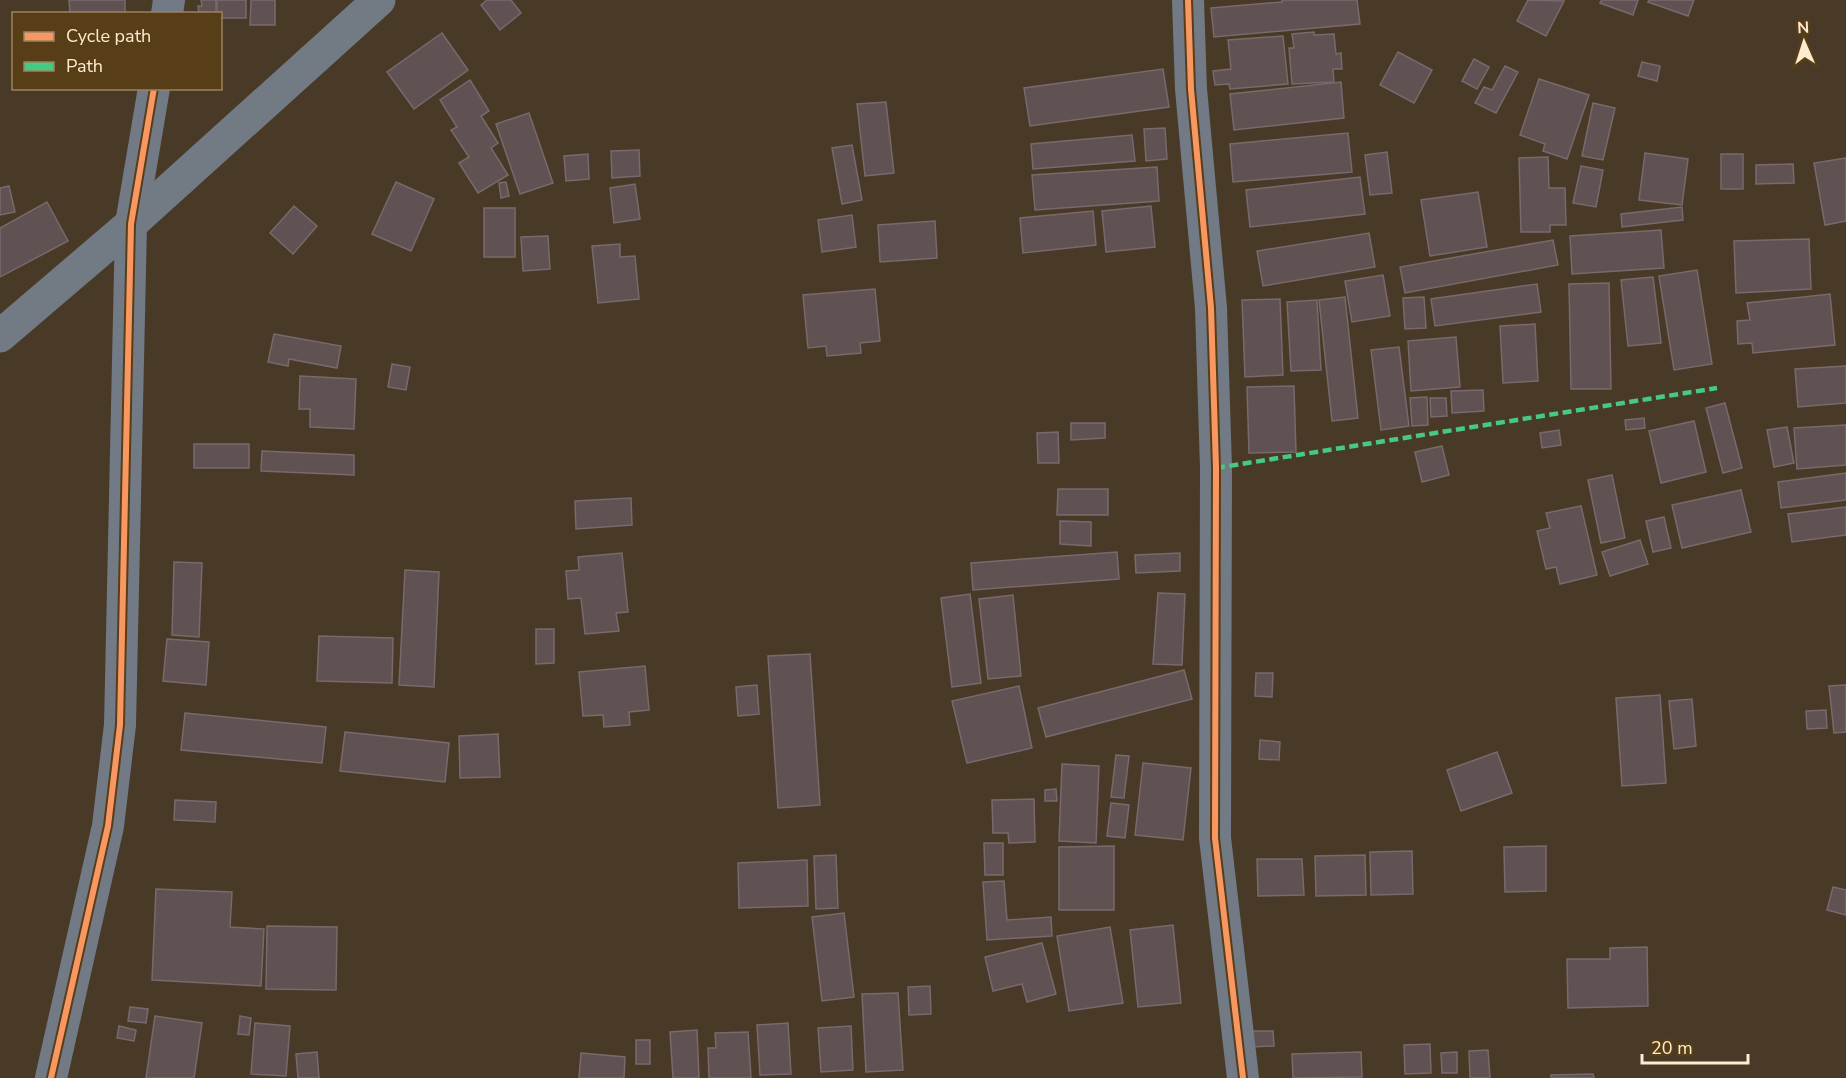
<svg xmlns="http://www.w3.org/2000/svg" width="1846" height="1078" viewBox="0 0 1846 1078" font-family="'Nunito Sans',sans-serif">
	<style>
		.building { fill: #605152; stroke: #79696d; stroke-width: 1.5 }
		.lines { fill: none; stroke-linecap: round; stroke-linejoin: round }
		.street { stroke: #717a85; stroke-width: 32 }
		.secondary { stroke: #727a84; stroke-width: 33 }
		.quiet { stroke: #46c982; stroke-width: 4.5; stroke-dasharray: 9 4.5; stroke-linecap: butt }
		.cycleway-casing { stroke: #573e17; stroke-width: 10 }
		.cycleway { stroke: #f99763; stroke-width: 6 }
	</style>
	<rect width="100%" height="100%" fill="#483a26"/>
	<g class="building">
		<path d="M 69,0 L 125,0 L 125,14 L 70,14 Z"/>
		<path d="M 201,0 L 216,0 L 216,14 L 199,14 L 198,6 L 202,6 Z"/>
		<path d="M 217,0 L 246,0 L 246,18 L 220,18 L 220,14 L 217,14 Z"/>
		<path d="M 251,0 L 275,0 L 275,25 L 250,25 Z"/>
		<path d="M 487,0 L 511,0 L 521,13 L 500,30 L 481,5 Z"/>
		<path d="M 1282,0 L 1357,0 L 1360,24 L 1214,37 L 1211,8 L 1282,2 Z"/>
		<path d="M 1528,0 L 1564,1 L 1546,36 L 1517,21 Z"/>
		<path d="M 1602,0 L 1638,0 L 1633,15 L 1600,3 Z"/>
		<path d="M 1649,0 L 1694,0 L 1688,16 L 1648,2 Z"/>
		<path d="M 1314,32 L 1314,35 L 1334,34 L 1336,54 L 1341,53 L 1342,69 L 1333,69 L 1334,82 L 1292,84 L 1289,48 L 1294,48 L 1292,34 Z"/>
		<path d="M 442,33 L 468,70 L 414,109 L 387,72 Z"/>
		<path d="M 1283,36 L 1288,84 L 1230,89 L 1229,84 L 1215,85 L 1213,71 L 1231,69 L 1228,40 Z"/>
		<path d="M 1398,52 L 1432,70 L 1414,103 L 1380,85 Z"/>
		<path d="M 1474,59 L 1489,67 L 1477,89 L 1462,81 Z"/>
		<path d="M 1642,62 L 1660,66 L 1657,81 L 1638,76 Z"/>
		<path d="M 1505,66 L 1518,72 L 1496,113 L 1475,103 L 1484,87 L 1492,90 Z"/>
		<path d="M 1163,69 L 1169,107 L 1030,126 L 1024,88 Z"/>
		<path d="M 1539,79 L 1589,95 L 1567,159 L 1543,151 L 1545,144 L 1520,135 Z"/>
		<path d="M 470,80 L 489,111 L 481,116 L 498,143 L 491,148 L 508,175 L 478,193 L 459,163 L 469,157 L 451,130 L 457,127 L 440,100 Z"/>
		<path d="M 1341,82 L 1344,118 L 1234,130 L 1230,94 Z"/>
		<path d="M 886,102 L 894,173 L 865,176 L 857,104 Z"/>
		<path d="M 1593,103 L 1615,108 L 1603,160 L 1582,156 Z"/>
		<path d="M 529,113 L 553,183 L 520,194 L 496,124 Z"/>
		<path d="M 1165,128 L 1167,159 L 1146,161 L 1144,129 Z"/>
		<path d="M 1348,133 L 1352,172 L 1233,182 L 1230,144 Z"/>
		<path d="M 1132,135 L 1135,161 L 1033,169 L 1031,144 Z"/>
		<path d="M 852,145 L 862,200 L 842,204 L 832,148 Z"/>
		<path d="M 639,150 L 640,176 L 612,178 L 611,151 Z"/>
		<path d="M 1387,152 L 1392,193 L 1370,195 L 1365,155 Z"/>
		<path d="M 1645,153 L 1688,159 L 1682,205 L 1639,200 Z"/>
		<path d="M 588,154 L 589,179 L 566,181 L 564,156 Z"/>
		<rect x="1721" y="154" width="22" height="35"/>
		<path d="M 1548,157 L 1549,188 L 1565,188 L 1566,225 L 1550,225 L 1550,232 L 1521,232 L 1519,158 Z"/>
		<path d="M 1846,158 L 1846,221 L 1825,225 L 1814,163 Z"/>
		<path d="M 1793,164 L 1794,183 L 1756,184 L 1756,165 Z"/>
		<path d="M 1581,166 L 1603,170 L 1596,207 L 1573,203 Z"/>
		<path d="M 1157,167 L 1159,201 L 1035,210 L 1032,175 Z"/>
		<path d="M 1360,177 L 1365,214 L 1250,227 L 1246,190 Z"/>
		<path d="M 396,182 L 434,199 L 411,251 L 372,234 Z"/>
		<path d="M 506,182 L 509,196 L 501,198 L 499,183 Z"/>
		<path d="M 635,184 L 640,219 L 614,223 L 610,188 Z"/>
		<path d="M 9,186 L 15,212 L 0,215 L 0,188 Z"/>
		<path d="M 1478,192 L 1487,247 L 1430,256 L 1421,200 Z"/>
		<path d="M 47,202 L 68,241 L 0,277 L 0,228 Z"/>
		<path d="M 294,206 L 317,226 L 293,254 L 270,233 Z"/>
		<path d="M 1151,206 L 1155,247 L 1106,252 L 1102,211 Z"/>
		<path d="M 1682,207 L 1683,220 L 1622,227 L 1621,214 Z"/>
		<rect x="484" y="208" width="31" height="49"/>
		<path d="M 1093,211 L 1096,245 L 1023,253 L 1020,218 Z"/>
		<path d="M 852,215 L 856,247 L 822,252 L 818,220 Z"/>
		<path d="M 935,221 L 937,258 L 880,262 L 878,225 Z"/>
		<path d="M 1661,230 L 1664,268 L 1572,274 L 1570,236 Z"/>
		<path d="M 1369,233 L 1375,267 L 1263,286 L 1257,251 Z"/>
		<path d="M 548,236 L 550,269 L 523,271 L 521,237 Z"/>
		<path d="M 1809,239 L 1811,289 L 1736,293 L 1734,241 Z"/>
		<path d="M 1553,240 L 1558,265 L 1405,293 L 1400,267 Z"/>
		<path d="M 620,244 L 620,257 L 635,256 L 639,299 L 598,303 L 592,246 Z"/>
		<path d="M 1697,270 L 1712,364 L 1674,370 L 1659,276 Z"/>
		<path d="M 1383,275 L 1390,316 L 1352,322 L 1345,281 Z"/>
		<path d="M 1653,277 L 1661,343 L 1628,346 L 1621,280 Z"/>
		<path d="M 1609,283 L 1611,389 L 1571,389 L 1569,284 Z"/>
		<path d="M 1537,284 L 1541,312 L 1435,326 L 1431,299 Z"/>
		<path d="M 875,289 L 880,341 L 860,343 L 861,353 L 827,356 L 826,346 L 808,348 L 803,295 Z"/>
		<path d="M 1830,294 L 1835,345 L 1753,353 L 1752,343 L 1738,344 L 1737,321 L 1750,320 L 1747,303 Z"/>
		<path d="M 1345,297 L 1358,418 L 1332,421 L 1319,300 Z"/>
		<path d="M 1424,297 L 1426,328 L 1405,329 L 1403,298 Z"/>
		<path d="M 1280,299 L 1283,375 L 1245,377 L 1242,300 Z"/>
		<path d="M 1317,300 L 1321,370 L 1291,371 L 1287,302 Z"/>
		<path d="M 1535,324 L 1538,381 L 1503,383 L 1500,326 Z"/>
		<path d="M 274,334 L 341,346 L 337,368 L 289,359 L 288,366 L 268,362 Z"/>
		<path d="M 1456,337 L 1460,387 L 1411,391 L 1408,341 Z"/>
		<path d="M 1399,347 L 1409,426 L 1381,430 L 1371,350 Z"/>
		<path d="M 392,364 L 410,367 L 406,390 L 388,387 Z"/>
		<path d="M 1846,366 L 1846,403 L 1798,407 L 1795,369 Z"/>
		<path d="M 300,376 L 356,379 L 354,429 L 310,427 L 310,409 L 299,409 Z"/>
		<path d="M 1294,386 L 1296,452 L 1249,453 L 1247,387 Z"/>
		<path d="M 1483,390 L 1484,411 L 1452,413 L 1451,391 Z"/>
		<path d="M 1427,397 L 1428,425 L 1412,426 L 1410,398 Z"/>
		<path d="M 1430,398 L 1446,398 L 1447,416 L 1431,417 Z"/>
		<path d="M 1725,403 L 1742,468 L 1723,473 L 1706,408 Z"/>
		<path d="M 1644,418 L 1645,428 L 1626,430 L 1625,420 Z"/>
		<path d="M 1694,421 L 1706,472 L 1661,483 L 1649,431 Z"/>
		<path d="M 1071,423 L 1105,423 L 1105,438 L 1071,440 Z"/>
		<path d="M 1846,425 L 1846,465 L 1797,469 L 1794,428 Z"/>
		<path d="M 1787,427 L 1794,463 L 1774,467 L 1767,430 Z"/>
		<path d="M 1559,430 L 1561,445 L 1542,448 L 1540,433 Z"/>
		<path d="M 1058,432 L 1059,463 L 1038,463 L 1037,433 Z"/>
		<rect x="194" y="444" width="55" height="24"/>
		<path d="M 1442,446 L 1449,475 L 1422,482 L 1415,452 Z"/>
		<path d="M 262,451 L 354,455 L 354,475 L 261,471 Z"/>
		<path d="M 1846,473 L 1846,500 L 1781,508 L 1778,482 Z"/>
		<path d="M 1612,475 L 1625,538 L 1601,543 L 1588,480 Z"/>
		<path d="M 1058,489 L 1108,489 L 1108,515 L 1057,515 Z"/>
		<path d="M 1741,490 L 1751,532 L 1682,548 L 1672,505 Z"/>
		<path d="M 631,498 L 632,525 L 576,529 L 575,501 Z"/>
		<path d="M 1581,506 L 1597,575 L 1560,584 L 1556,567 L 1546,569 L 1537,531 L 1550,528 L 1546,513 Z"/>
		<path d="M 1846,507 L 1846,535 L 1792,542 L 1788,514 Z"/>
		<path d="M 1664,517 L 1671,548 L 1653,552 L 1646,521 Z"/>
		<path d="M 1060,521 L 1091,522 L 1091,546 L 1060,544 Z"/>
		<path d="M 1640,540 L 1648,564 L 1610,576 L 1602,552 Z"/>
		<path d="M 1117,552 L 1119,579 L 973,590 L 971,563 Z"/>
		<path d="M 622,553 L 628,612 L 616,613 L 619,631 L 585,634 L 581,598 L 568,599 L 566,571 L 579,570 L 578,557 Z"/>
		<path d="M 1180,553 L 1180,571 L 1136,573 L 1135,555 Z"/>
		<path d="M 174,562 L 202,563 L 199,637 L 172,635 Z"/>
		<path d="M 405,570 L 439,572 L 434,687 L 399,685 Z"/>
		<path d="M 1158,593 L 1185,594 L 1182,665 L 1153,664 Z"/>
		<path d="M 970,594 L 981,683 L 952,687 L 941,598 Z"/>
		<path d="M 1013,595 L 1021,676 L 988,679 L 979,599 Z"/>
		<path d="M 536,629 L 554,629 L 554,663 L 536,664 Z"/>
		<path d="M 319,636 L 393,638 L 392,683 L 317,681 Z"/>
		<path d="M 167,639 L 209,642 L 206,685 L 163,681 Z"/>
		<path d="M 810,654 L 820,805 L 778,808 L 768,656 Z"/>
		<path d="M 645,666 L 649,710 L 629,712 L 630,725 L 604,727 L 603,715 L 583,716 L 579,672 Z"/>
		<path d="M 1184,670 L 1192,699 L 1046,737 L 1038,708 Z"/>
		<path d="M 1256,673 L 1273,673 L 1272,697 L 1255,696 Z"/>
		<path d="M 757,685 L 759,714 L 738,716 L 736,687 Z"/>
		<path d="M 1846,685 L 1846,732 L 1834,733 L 1829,686 Z"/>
		<path d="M 1019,686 L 1032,748 L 967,763 L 952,701 Z"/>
		<path d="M 1660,695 L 1666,783 L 1622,786 L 1616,698 Z"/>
		<path d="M 1692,699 L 1696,746 L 1674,749 L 1669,701 Z"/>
		<path d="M 1826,710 L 1827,728 L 1807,729 L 1806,711 Z"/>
		<path d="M 185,713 L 326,727 L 322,763 L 181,750 Z"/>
		<path d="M 345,732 L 449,743 L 445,782 L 340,771 Z"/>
		<path d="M 498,734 L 500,777 L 460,778 L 459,736 Z"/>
		<path d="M 1260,740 L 1280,742 L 1279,760 L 1259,759 Z"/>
		<path d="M 1497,752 L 1512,793 L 1461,811 L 1447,770 Z"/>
		<path d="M 1116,755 L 1129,756 L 1124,798 L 1111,797 Z"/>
		<path d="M 1143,763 L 1191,768 L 1183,840 L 1135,835 Z"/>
		<path d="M 1062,764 L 1099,766 L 1096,843 L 1059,841 Z"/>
		<path d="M 1056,789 L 1057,801 L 1045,801 L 1045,790 Z"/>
		<path d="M 1034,799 L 1035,842 L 1009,843 L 1008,833 L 993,833 L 992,800 Z"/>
		<path d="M 175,800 L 216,802 L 215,822 L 174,820 Z"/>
		<path d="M 1111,803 L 1129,805 L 1125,838 L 1107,836 Z"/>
		<path d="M 984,843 L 1003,843 L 1003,875 L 985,875 Z"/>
		<path d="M 1114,846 L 1114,910 L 1059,910 L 1059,847 Z"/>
		<path d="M 1546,846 L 1546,891 L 1505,892 L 1504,847 Z"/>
		<path d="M 1412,851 L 1413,894 L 1371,895 L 1370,852 Z"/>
		<path d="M 836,855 L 838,908 L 816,909 L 814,856 Z"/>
		<path d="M 1365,855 L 1366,895 L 1316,896 L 1315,856 Z"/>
		<path d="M 1257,859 L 1302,859 L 1304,895 L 1258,896 Z"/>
		<path d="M 807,860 L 808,906 L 739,908 L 738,863 Z"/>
		<path d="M 1004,881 L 1007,920 L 1051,917 L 1052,936 L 987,940 L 983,882 Z"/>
		<path d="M 1833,887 L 1846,890 L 1846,915 L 1827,910 Z"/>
		<path d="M 156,889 L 232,892 L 230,927 L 264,929 L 261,986 L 152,980 Z"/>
		<path d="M 844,913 L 854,997 L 822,1001 L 812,917 Z"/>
		<path d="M 1173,925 L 1181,1003 L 1138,1007 L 1130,930 Z"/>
		<path d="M 267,926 L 337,927 L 336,990 L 266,989 Z"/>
		<path d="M 1110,927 L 1123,1003 L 1069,1011 L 1057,936 Z"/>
		<path d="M 1042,943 L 1056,994 L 1027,1002 L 1022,984 L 993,991 L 985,957 Z"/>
		<path d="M 1647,947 L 1648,1006 L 1568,1008 L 1567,959 L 1610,959 L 1610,948 Z"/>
		<path d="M 930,986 L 931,1014 L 909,1015 L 908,987 Z"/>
		<path d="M 898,993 L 903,1070 L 866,1072 L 862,994 Z"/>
		<path d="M 130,1007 L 148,1009 L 146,1023 L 128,1021 Z"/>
		<path d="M 155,1016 L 202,1023 L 194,1078 L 146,1078 Z"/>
		<path d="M 240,1016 L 251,1018 L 249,1035 L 238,1034 Z"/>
		<path d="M 255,1023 L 290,1026 L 286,1076 L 251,1074 Z"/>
		<path d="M 788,1023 L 791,1074 L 760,1075 L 757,1025 Z"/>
		<path d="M 119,1026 L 136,1030 L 134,1041 L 117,1038 Z"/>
		<path d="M 851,1026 L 853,1070 L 821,1072 L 818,1028 Z"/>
		<path d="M 697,1030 L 699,1078 L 673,1078 L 670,1032 Z"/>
		<path d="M 1251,1031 L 1273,1031 L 1274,1046 L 1251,1047 Z"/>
		<path d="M 748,1032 L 751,1078 L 709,1078 L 708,1048 L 716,1048 L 715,1033 Z"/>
		<rect x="636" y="1040" width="14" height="24"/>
		<path d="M 1430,1044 L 1431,1073 L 1405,1074 L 1404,1045 Z"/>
		<path d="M 1488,1050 L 1490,1078 L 1470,1078 L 1469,1051 Z"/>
		<path d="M 317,1052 L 319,1078 L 298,1078 L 296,1054 Z"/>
		<path d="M 1361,1052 L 1362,1077 L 1293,1078 L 1292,1054 Z"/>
		<path d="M 1457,1052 L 1457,1073 L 1442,1073 L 1441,1053 Z"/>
		<path d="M 581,1053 L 625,1057 L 624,1078 L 579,1078 Z"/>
		<path d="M 1593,1074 L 1594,1078 L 1551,1078 L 1551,1075 Z"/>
	</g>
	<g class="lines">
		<g class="street">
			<path d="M 1188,0 L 1191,89 L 1211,308 L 1216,468 L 1215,838 L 1243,1078"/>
			<path d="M 167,14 L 169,0"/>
			<path d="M 51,1078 L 108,826 L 120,725 L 131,224 L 154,88"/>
		</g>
		<path class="secondary" d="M 0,336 L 131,224 L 379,0"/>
		<path class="quiet" d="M 1216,468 L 1717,388"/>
		<defs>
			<g id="cycleway">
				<path d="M 1188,0 L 1191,89 L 1211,308 L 1216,468 L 1215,838 L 1243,1078"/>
				<path d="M 51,1078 L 108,826 L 120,725 L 131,224 L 154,88"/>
			</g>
		</defs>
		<use href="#cycleway" class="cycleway-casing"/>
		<use href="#cycleway" class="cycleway"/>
	</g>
	<rect x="12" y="12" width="210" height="78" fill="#573e17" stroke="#9a8361" stroke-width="1.5"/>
	<rect x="24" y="32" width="30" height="9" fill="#f99763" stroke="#9a8361" stroke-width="1.5"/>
	<text x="66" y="42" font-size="18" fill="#ffebcf">Cycle path</text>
	<rect x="24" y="62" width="30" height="9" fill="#46c982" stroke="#9a8361" stroke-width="1.5"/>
	<text x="66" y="72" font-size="18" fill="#ffebcf">Path</text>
	<g transform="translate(1804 42) rotate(357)" stroke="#573e17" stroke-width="4.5" paint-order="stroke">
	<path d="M0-4.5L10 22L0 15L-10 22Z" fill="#ffebcf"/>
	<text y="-9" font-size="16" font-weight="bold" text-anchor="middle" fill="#ffebcf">N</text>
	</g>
	<path d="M1642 1054v9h106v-9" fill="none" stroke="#ffebcf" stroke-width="3"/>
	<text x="1651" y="1054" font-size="18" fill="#ffebcf" stroke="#573e17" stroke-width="4.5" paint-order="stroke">20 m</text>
</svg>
